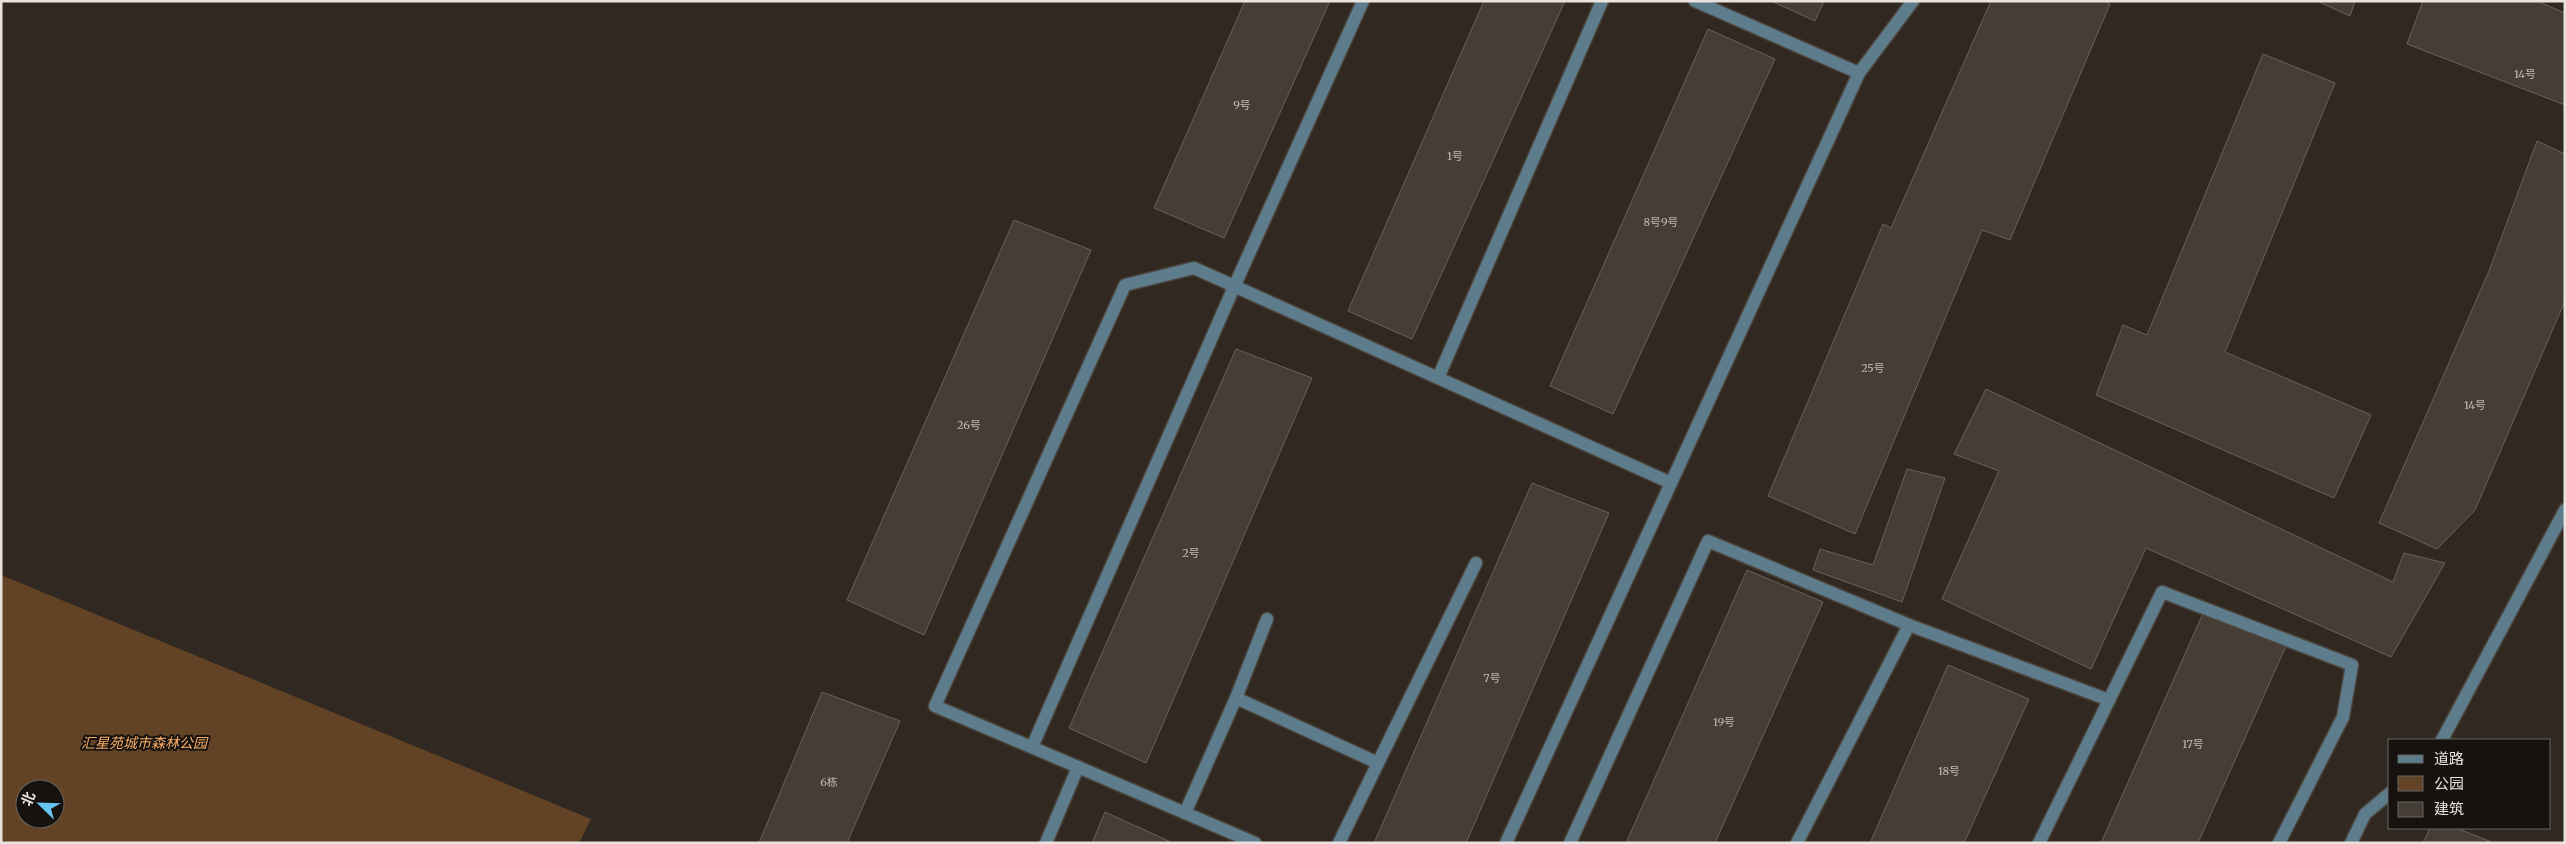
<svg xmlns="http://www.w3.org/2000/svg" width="2566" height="844" viewBox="0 0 2566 844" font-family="Merriweather,'Noto Sans SC',serif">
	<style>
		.green { fill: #634325; fill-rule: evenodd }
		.building { fill: #463e36; stroke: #6b6159 }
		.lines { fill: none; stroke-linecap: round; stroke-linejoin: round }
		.minor-casing { stroke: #4d463f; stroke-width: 15 }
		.minor { stroke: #5d7c8c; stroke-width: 12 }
		.labels { text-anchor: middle; stroke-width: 4; stroke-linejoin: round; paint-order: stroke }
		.number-label { font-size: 11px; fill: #c0bab4 }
		.park-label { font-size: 14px; font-style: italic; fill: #f9ae66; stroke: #15120f }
	</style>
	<rect width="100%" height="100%" fill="#302821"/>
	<path class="green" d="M 1,575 L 591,819 L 579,843 L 1,843 ZM 25,789 L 55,789 L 55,819 L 25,819 Z"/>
	<g class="building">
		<path d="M 1245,1 L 1330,1 L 1224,238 L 1154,208 Z"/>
		<path d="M 1484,1 L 1565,1 L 1412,339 L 1348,311 Z"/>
		<path d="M 1771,1 L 1824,1 L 1815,21 Z"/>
		<path d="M 1991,1 L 2104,1 L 2110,4 L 2010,240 L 1982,230 L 1855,534 L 1768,496 L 1883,224 L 1891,228 Z"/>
		<path d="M 2317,1 L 2355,1 L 2350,16 Z"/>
		<path d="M 2423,1 L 2537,1 L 2565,13 L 2565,105 L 2407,44 Z"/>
		<path d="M 1708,29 L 1775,59 L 1613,414 L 1550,386 Z"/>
		<path d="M 2263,54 L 2335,83 L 2225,352 L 2371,415 L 2334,498 L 2096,395 L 2123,325 L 2147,335 Z"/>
		<path d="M 2537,141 L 2565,154 L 2565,301 L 2475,510 L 2437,549 L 2379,523 L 2489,271 Z"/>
		<path d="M 1014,220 L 1091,250 L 924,635 L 847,600 Z"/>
		<path d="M 1236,349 L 1312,378 L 1146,763 L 1069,728 Z"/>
		<path d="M 1986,389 L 2393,582 L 2404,553 L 2445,563 L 2391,657 L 2146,548 L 2091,669 L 1942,599 L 1999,471 L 1954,454 Z"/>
		<path d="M 1907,469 L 1945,478 L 1902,602 L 1813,570 L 1820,549 L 1873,565 Z"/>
		<path d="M 1532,483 L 1609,513 L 1466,843 L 1374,843 Z"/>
		<path d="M 1747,570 L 1823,602 L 1715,843 L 1626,843 Z"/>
		<path d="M 2204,611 L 2286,646 L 2198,843 L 2101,843 Z"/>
		<path d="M 1948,665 L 2029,699 L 1964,843 L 1870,843 Z"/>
		<path d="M 822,692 L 900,721 L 847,843 L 759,843 Z"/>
		<path d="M 1105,812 L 1173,843 L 1092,843 Z"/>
		<path d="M 2430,828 L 2456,828 L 2494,843 L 2423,843 Z"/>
	</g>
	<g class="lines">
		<defs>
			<g id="minor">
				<path d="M 1695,1 L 1859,73"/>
				<path d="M 1438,378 L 1602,1"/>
				<path d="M 1236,698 L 1267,619"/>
				<path d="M 2442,740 L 2565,510"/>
				<path d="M 1032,747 L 1234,287 L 1363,1"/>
				<path d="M 1378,763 L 1476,563"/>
				<path d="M 1078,767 L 935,706 L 1125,285 L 1194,268 L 1671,483"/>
				<path d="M 1185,813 L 1236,698 L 1378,763 L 1339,843"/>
				<path d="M 1046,843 L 1078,767 L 1255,843"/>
				<path d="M 1506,843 L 1859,73 L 1913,1"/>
				<path d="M 1570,843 L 1708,541 L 1909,625"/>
				<path d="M 1797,843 L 1909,625 L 2109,700"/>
				<path d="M 2039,843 L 2162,592 L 2352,665 L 2343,717 L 2279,843"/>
				<path d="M 2351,843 L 2365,814 L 2390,793"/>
			</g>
		</defs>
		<use href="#minor" class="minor-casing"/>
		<use href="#minor" class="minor"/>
	</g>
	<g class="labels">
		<g class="number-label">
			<text x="2525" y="78">14号</text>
			<text x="1242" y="109">9号</text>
			<text x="1455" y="160">1号</text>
			<text x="1661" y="226">8号9号</text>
			<text x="1873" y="372">25号</text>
			<text x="2475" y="409">14号</text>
			<text x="969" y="429">26号</text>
			<text x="1191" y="557">2号</text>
			<text x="1492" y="682">7号</text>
			<text x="1724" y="726">19号</text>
			<text x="2193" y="748">17号</text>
			<text x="1949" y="775">18号</text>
			<text x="829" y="786">6栋</text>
		</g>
		<g class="park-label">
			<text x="144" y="748">汇星苑城市森林公园</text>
		</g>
	</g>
	<rect width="2566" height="844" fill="none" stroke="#e8e3de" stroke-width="5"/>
	<rect x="2388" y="739" width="162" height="90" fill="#15120f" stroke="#696662"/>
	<rect x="2398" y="755" width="25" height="8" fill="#5d7c8c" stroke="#696662"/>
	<text x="2434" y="764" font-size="15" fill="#e8e3de">道路</text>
	<rect x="2398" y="776" width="25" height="15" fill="#634325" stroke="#696662"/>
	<text x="2434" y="789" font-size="15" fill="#e8e3de">公园</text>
	<rect x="2398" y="802" width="25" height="15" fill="#463e36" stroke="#696662"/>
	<text x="2434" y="814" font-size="15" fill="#e8e3de">建筑</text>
	<g transform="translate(40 804) rotate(293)"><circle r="24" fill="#15120f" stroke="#696662"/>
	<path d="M0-4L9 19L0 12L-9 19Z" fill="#68c4f0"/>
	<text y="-8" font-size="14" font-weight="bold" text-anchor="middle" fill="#e8e3de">北</text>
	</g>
</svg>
